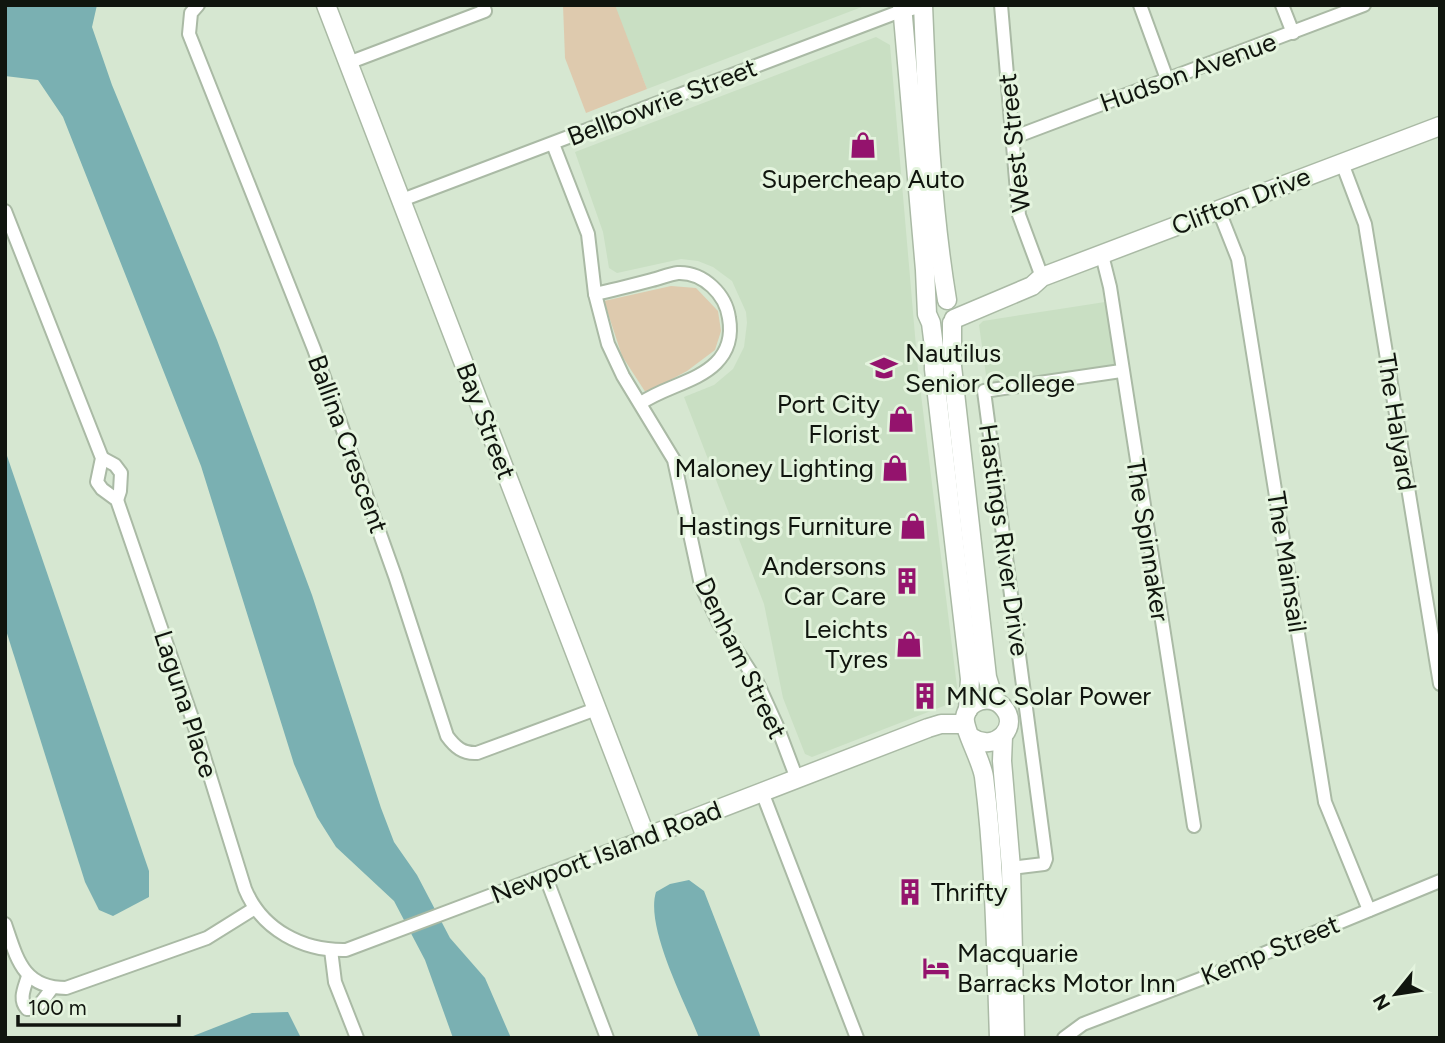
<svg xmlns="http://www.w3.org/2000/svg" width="1445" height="1043" viewBox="0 0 1445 1043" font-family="Figtree,sans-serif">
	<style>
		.built { fill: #c9dfc3 }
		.green { fill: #decaae }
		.water { fill: #7ab0b2 }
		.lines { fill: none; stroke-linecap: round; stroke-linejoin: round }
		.street-casing { stroke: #aabaa5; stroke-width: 16 }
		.secondary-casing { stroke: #aabaa5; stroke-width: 21 }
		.street { stroke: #fff; stroke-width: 12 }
		.secondary { stroke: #fff; stroke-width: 18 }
		.labels { text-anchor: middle; stroke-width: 6; stroke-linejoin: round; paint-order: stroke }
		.street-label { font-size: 26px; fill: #10150e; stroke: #e4f4de }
		.poi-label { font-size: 26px; fill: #10150e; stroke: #e4f4de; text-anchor: end }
	</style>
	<rect width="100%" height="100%" fill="#d6e7d1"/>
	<g class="built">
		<path d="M 614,5 L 867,5 L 647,89 Z"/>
		<path d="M 876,37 L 890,45 L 918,370 L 958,695 L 954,702 L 812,757 L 805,754 L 783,698 L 764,604 L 684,397 L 714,385 L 733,369 L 744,347 L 747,323 L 746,312 L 732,281 L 713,267 L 698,261 L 681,259 L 617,273 L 609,268 L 603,232 L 575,152 Z"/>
		<path d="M 1105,302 L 1115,365 L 1112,367 L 991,385 L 987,382 L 979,325 L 983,321 Z"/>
	</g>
	<g class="green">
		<path d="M 563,5 L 615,5 L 647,89 L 586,113 L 565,58 Z"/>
		<path d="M 671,286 L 696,288 L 718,311 L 721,331 L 715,350 L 687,371 L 646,393 L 622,356 L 604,301 Z"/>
	</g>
	<g class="water">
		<path d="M 5,5 L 97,5 L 92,27 L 112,85 L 217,340 L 312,595 L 381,808 L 394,842 L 417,875 L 450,938 L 485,978 L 511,1038 L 453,1038 L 425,960 L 394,901 L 336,847 L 317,817 L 294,764 L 201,466 L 63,117 L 38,80 L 5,76 Z"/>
		<path d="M 5,450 L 149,871 L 149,897 L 113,916 L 99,910 L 85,882 L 5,627 Z"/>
		<path d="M 689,880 L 704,891 L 761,1038 L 699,1038 C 685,1002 645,927 656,892 L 670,884 Z"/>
		<path d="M 288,1012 L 301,1038 L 188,1038 L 252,1013 Z"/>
	</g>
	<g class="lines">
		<defs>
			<g id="street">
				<path d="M 198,5 L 191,13 L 189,34 L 314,349 L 395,576 L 447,736 C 455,747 463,754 477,753 L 596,709"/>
				<path d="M 1001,5 L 1019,215 L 1042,277"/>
				<path d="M 1140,5 L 1167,79"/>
				<path d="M 1282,5 L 1293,33"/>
				<path d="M 348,63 L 485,11 L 483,5"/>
				<path d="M 1012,138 L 1364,5"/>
				<path d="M 553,144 L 588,234 L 595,294 L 608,344 L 623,376 L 674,460 L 701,585 L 719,623 L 757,682 L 777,726 L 797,779"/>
				<path d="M 1342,163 L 1365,224 L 1440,684"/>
				<path d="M 402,200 L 893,14 L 923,6"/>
				<path d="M 5,211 L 102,458 L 97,482 L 102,489 L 117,500 L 192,718 L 245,889 C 262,930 303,951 346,950 L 646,837"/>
				<path d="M 1219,211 L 1238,259 L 1325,802 L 1369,910"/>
				<path d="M 1102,255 L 1110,287 L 1194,826"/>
				<path d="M 595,294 C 614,290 633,285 652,280 C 660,278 670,274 678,273 C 704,272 726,295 729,318 C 732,335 728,351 716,363 C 697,382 664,387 641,403"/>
				<path d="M 102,458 L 115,465 L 121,473 L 120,491 L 117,500"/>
				<path d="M 762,792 L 857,1038"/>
				<path d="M 1011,868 L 1044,864 L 1046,859 L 984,391 L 1121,371"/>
				<path d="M 545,875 L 607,1038"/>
				<path d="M 5,924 C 17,959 23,988 66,988 L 207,938 L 255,908"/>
				<path d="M 331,950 L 335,982 L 357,1038"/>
				<path d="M 28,976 C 25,987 18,999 27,1009 C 39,1010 45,997 52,988"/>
				<path d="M 1064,1038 L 1083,1024 L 1224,970 L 1440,881"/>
			</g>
			<g id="secondary">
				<path d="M 326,5 L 646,837 L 928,728 L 941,724 L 965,724"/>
				<path d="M 902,5 L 925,270 L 927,314 L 931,323 L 934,347 L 934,369 L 970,679 L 968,710"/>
				<path d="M 923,5 C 927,103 931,203 947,300"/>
				<path d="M 954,319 L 1032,286 L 1042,277 L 1440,126"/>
				<path d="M 952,323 L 952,366 L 987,677 L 994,700"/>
				<path d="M 1003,736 L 1002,761 L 1011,868 L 1015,1038"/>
				<path d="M 971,737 C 995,754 1022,726 1002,706 C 990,694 968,700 965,717 C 963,729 982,761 984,777 C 995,864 996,951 999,1038"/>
			</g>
		</defs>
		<use href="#street" class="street-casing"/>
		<use href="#secondary" class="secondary-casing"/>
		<use href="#street" class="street"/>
		<use href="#secondary" class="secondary"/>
	</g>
	<defs>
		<symbol id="shop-bare" viewBox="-9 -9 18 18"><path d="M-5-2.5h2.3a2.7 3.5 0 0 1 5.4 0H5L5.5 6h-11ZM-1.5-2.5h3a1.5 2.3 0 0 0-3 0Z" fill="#94136d" stroke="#e4f4de" stroke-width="2.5" paint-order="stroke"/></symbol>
		<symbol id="university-bare" viewBox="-9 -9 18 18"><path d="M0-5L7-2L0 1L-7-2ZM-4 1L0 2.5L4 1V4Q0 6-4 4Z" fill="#94136d" stroke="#e4f4de" stroke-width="2.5" paint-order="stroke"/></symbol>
		<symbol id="building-bare" viewBox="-9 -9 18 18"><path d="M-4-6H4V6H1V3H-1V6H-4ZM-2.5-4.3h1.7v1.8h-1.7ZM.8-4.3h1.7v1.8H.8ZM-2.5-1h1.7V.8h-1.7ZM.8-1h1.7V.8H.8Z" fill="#94136d" stroke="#e4f4de" stroke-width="2.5" paint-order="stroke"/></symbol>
		<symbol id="hotel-bare" viewBox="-9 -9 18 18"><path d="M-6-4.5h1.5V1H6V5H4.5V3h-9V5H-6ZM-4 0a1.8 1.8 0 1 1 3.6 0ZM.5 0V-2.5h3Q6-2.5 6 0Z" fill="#94136d" stroke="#e4f4de" stroke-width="2.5" paint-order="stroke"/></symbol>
	</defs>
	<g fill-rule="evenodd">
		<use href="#shop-bare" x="844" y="126" width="38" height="38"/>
		<use href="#university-bare" x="865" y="349" width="38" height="38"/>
		<use href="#shop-bare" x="882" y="400" width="38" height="38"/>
		<use href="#shop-bare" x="876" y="449" width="38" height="38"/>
		<use href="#shop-bare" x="894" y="507" width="38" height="38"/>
		<use href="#building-bare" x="888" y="562" width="38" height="38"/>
		<use href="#shop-bare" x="890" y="625" width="38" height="38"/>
		<use href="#building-bare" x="906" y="677" width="38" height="38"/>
		<use href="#building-bare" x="891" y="873" width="38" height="38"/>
		<use href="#hotel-bare" x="917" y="949" width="38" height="38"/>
	</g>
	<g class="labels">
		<g class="street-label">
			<text transform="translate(1188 72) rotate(-20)" y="9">Hudson Avenue</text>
			<text transform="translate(662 102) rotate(-21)" y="9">Bellbowrie Street</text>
			<text transform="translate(1014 143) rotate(-96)" y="9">West Street</text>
			<text transform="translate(1241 201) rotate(-21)" y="9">Clifton Drive</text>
			<text transform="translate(486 421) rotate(69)" y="9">Bay Street</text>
			<text transform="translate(1397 422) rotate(81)" y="9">The Halyard</text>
			<text transform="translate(348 444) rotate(70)" y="9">Ballina Crescent</text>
			<text transform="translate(1004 540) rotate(82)" y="9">Hastings River Drive</text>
			<text transform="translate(1148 540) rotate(81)" y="9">The Spinnaker</text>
			<text transform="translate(1287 562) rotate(81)" y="9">The Mainsail</text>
			<text transform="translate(741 658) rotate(64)" y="9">Denham Street</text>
			<text transform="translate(186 704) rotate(72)" y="9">Laguna Place</text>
			<text transform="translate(606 852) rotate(-21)" y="9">Newport Island Road</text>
			<text transform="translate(1270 950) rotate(-22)" y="9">Kemp Street</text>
		</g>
		<g class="poi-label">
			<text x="863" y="188" text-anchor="middle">Supercheap Auto</text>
			<text x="905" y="362" text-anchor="start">Nautilus<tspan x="905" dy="30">Senior College</tspan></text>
			<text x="880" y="413">Port City<tspan x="880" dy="30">Florist</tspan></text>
			<text x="874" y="477">Maloney Lighting</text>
			<text x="892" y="535">Hastings Furniture</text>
			<text x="886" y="575">Andersons<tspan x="886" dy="30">Car Care</tspan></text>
			<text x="888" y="638">Leichts<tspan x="888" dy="30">Tyres</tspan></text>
			<text x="946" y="705" text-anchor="start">MNC Solar Power</text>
			<text x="931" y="901" text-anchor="start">Thrifty</text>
			<text x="957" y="962" text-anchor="start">Macquarie<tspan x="957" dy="30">Barracks Motor Inn</tspan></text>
		</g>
	</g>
	<rect width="1445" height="1043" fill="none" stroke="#10150e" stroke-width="14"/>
	<g transform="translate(1396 994) rotate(240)" stroke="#e4f4de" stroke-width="5" paint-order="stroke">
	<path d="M0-5L12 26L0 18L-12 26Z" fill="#10150e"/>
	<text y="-10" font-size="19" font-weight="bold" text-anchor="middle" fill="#10150e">N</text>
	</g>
	<path d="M18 1015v10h161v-10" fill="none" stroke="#10150e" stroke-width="3.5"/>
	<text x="28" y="1015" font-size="21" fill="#10150e" stroke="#e4f4de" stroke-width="5" paint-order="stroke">100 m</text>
</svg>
